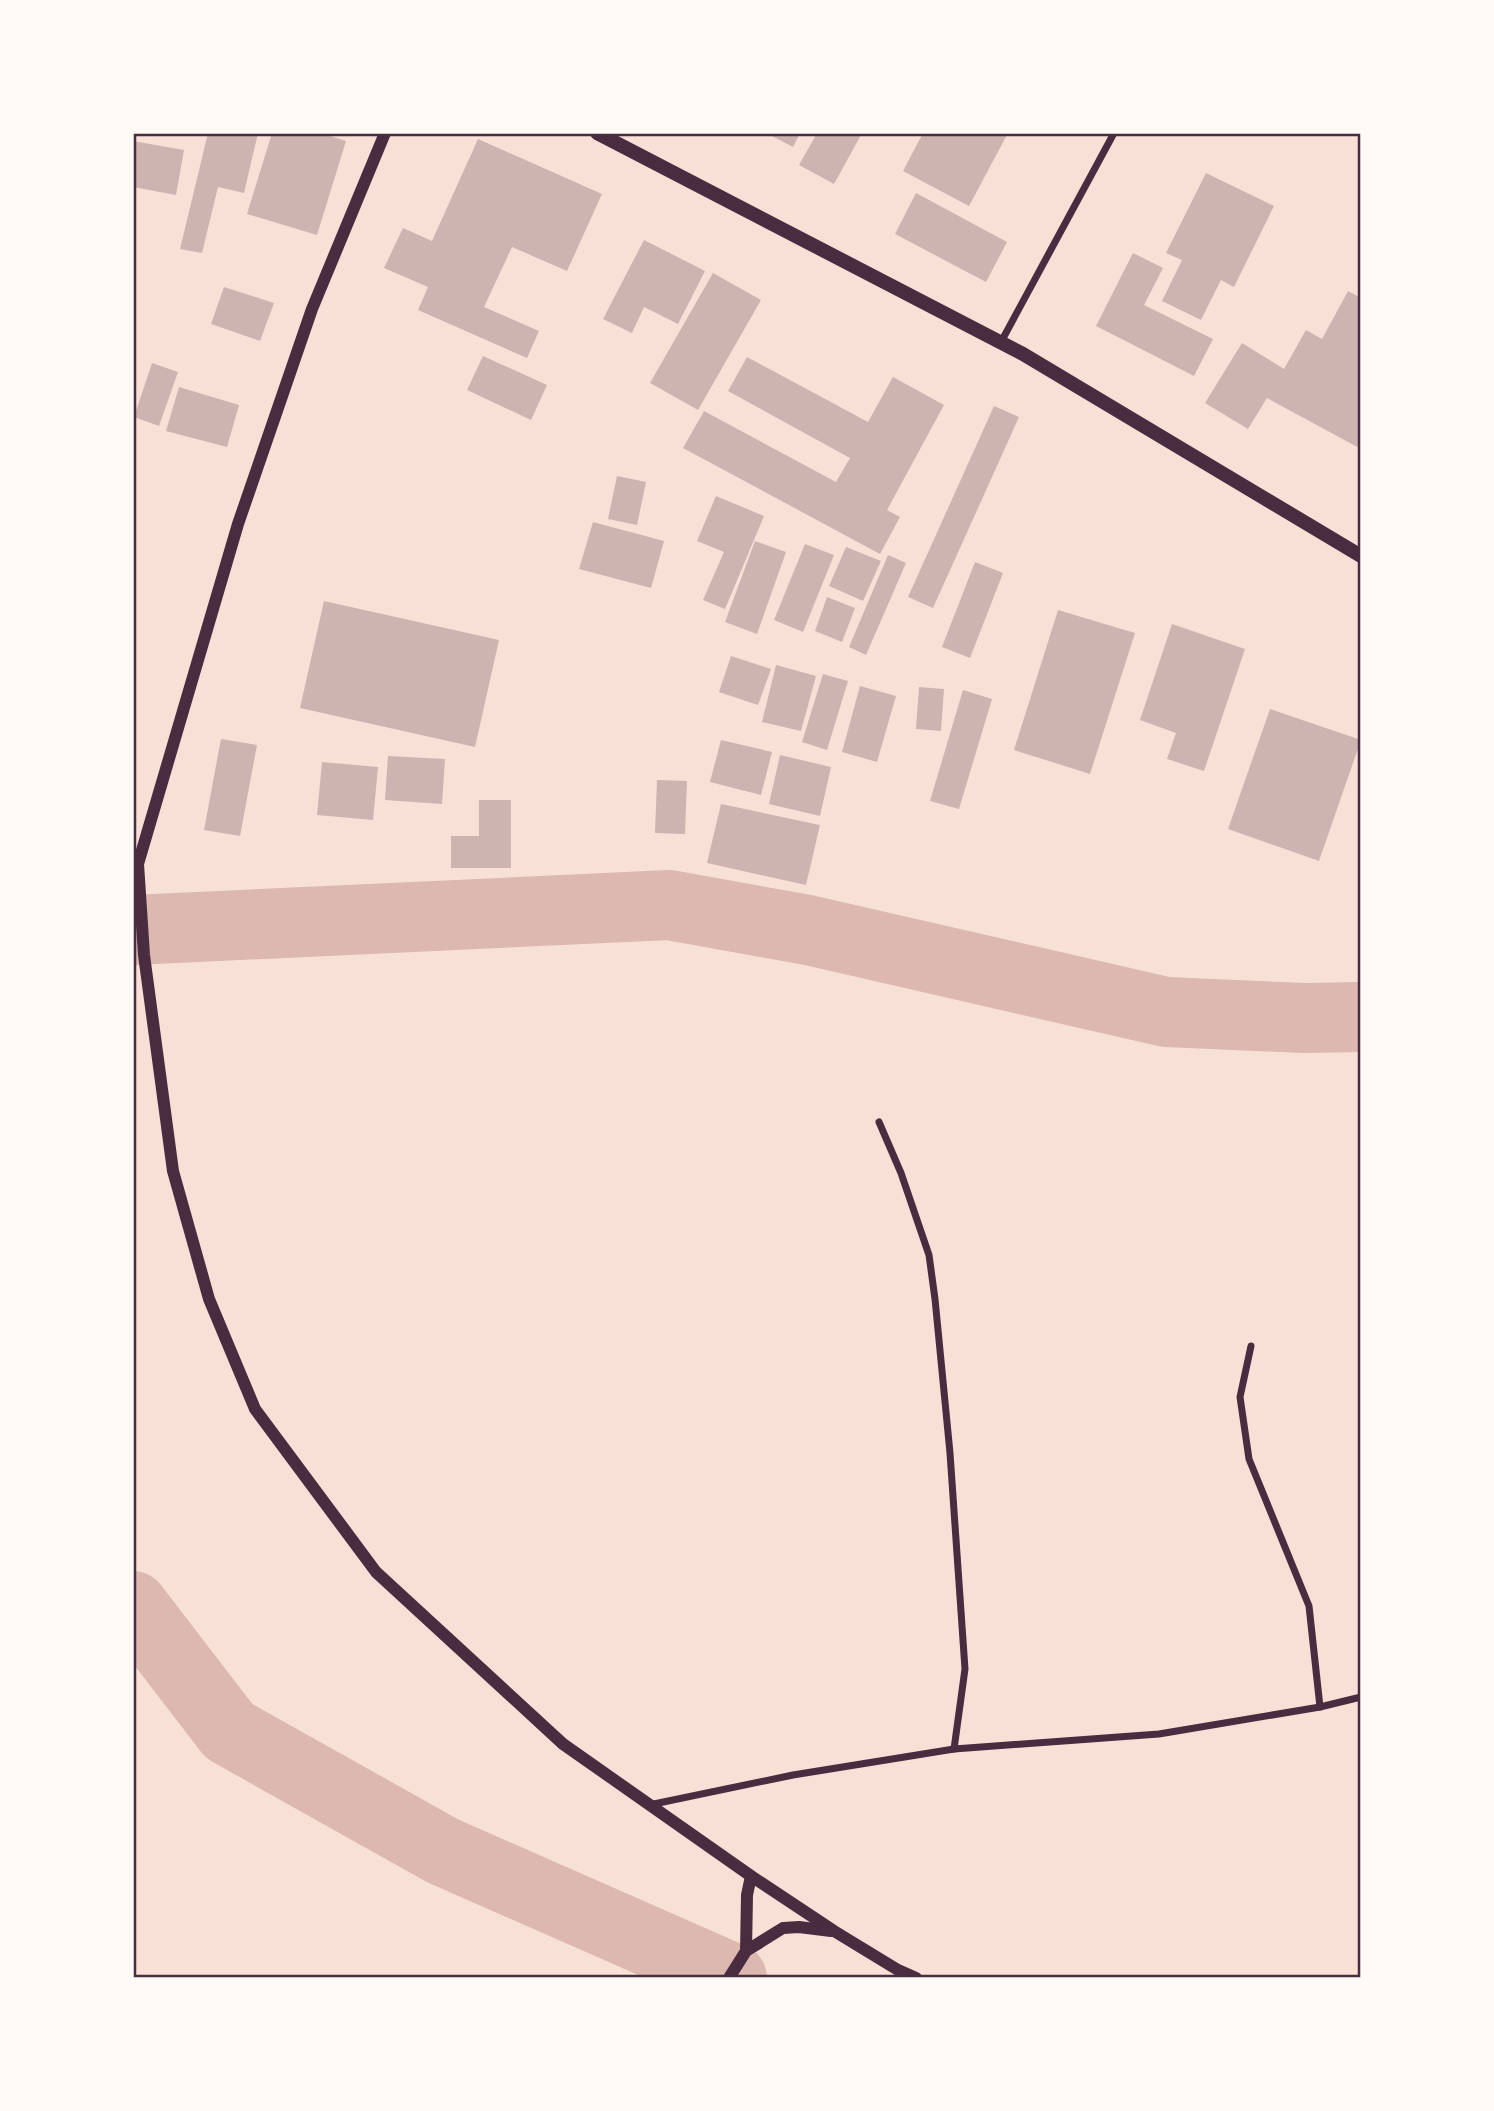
<svg xmlns="http://www.w3.org/2000/svg" width="1494" height="2111" viewBox="0 0 1494 2111" font-family="Jost,sans-serif">
	<style>
		.lines { fill: none; stroke-linecap: round; stroke-linejoin: round }
		.river { stroke: #dcb8b0; stroke-width: 70 }
		.building { fill: #ccb4b1 }
		.minor { stroke: #4a2c40; stroke-width: 7 }
		.tertiary { stroke: #4a2c40; stroke-width: 12 }
		.secondary { stroke: #4a2c40; stroke-width: 14 }
		.neatline { fill: none; stroke: #4a2c40; stroke-width: 2.5 }
	</style>
	<rect width="100%" height="100%" fill="#f7e1d7"/>
	<g class="lines">
		<g class="river">
			<path d="M 133,930 L 669,905 L 808,930 L 1166,1012 L 1304,1018 L 1361,1017"/>
			<path d="M 133,1606 L 229,1731 L 443,1851 L 732,1978"/>
		</g>
	</g>
	<g class="building">
		<path d="M 208,133 L 258,133 L 244,193 L 218,187 L 202,253 L 180,249 Z"/>
		<path d="M 272,133 L 321,133 L 346,141 L 317,235 L 247,214 Z"/>
		<path d="M 766,133 L 800,133 L 793,147 Z"/>
		<path d="M 817,133 L 862,133 L 834,184 L 799,165 Z"/>
		<path d="M 923,133 L 1008,133 L 969,206 L 903,171 Z"/>
		<path d="M 478,139 L 602,194 L 567,271 L 512,247 L 484,307 L 539,331 L 527,358 L 418,310 L 428,287 L 384,268 L 403,228 L 432,241 Z"/>
		<path d="M 133,141 L 184,150 L 176,195 L 133,187 Z"/>
		<path d="M 1206,173 L 1274,206 L 1234,287 L 1221,280 L 1201,320 L 1162,301 L 1182,260 L 1166,253 Z"/>
		<path d="M 916,193 L 1007,242 L 986,282 L 895,234 Z"/>
		<path d="M 644,240 L 705,271 L 678,324 L 644,307 L 632,333 L 603,319 Z"/>
		<path d="M 1133,253 L 1163,268 L 1144,305 L 1213,339 L 1194,376 L 1096,326 Z"/>
		<path d="M 713,273 L 761,300 L 698,410 L 650,383 Z"/>
		<path d="M 224,287 L 274,303 L 260,341 L 211,324 Z"/>
		<path d="M 1348,291 L 1361,298 L 1361,449 L 1267,398 L 1248,429 L 1205,403 L 1242,343 L 1284,369 L 1306,330 L 1322,339 Z"/>
		<path d="M 483,356 L 547,385 L 531,420 L 467,390 Z"/>
		<path d="M 747,357 L 868,422 L 893,377 L 944,405 L 887,510 L 900,517 L 880,554 L 683,448 L 704,411 L 836,482 L 850,458 L 728,391 Z"/>
		<path d="M 152,363 L 178,372 L 159,426 L 134,417 Z"/>
		<path d="M 179,387 L 239,405 L 227,447 L 166,431 Z"/>
		<path d="M 994,406 L 1019,417 L 933,608 L 908,597 Z"/>
		<path d="M 617,476 L 646,482 L 637,525 L 608,519 Z"/>
		<path d="M 716,496 L 764,516 L 725,609 L 703,600 L 724,552 L 697,541 Z"/>
		<path d="M 593,522 L 664,541 L 651,588 L 579,569 Z"/>
		<path d="M 755,541 L 786,552 L 757,634 L 725,622 Z"/>
		<path d="M 805,544 L 834,555 L 803,632 L 774,620 Z"/>
		<path d="M 846,547 L 881,561 L 863,601 L 829,586 Z"/>
		<path d="M 888,555 L 906,563 L 866,655 L 849,647 Z"/>
		<path d="M 975,562 L 1003,573 L 970,658 L 942,647 Z"/>
		<path d="M 827,597 L 855,608 L 842,642 L 815,631 Z"/>
		<path d="M 324,601 L 499,640 L 475,747 L 300,708 Z"/>
		<path d="M 1058,610 L 1135,633 L 1090,774 L 1014,750 Z"/>
		<path d="M 1172,624 L 1245,649 L 1204,771 L 1167,759 L 1176,733 L 1140,720 Z"/>
		<path d="M 731,656 L 771,669 L 758,705 L 719,692 Z"/>
		<path d="M 776,665 L 816,676 L 801,731 L 762,722 Z"/>
		<path d="M 823,674 L 848,681 L 827,750 L 802,742 Z"/>
		<path d="M 860,686 L 896,696 L 877,762 L 842,752 Z"/>
		<path d="M 919,687 L 944,689 L 941,731 L 916,729 Z"/>
		<path d="M 963,690 L 992,699 L 959,809 L 930,801 Z"/>
		<path d="M 1270,709 L 1361,740 L 1319,861 L 1228,829 Z"/>
		<path d="M 221,739 L 257,745 L 240,836 L 204,830 Z"/>
		<path d="M 721,740 L 772,752 L 761,795 L 710,782 Z"/>
		<path d="M 780,755 L 831,767 L 820,816 L 769,804 Z"/>
		<path d="M 388,756 L 445,759 L 442,804 L 385,800 Z"/>
		<path d="M 322,762 L 378,767 L 373,820 L 317,815 Z"/>
		<path d="M 657,780 L 687,781 L 685,834 L 655,833 Z"/>
		<path d="M 479,800 L 511,800 L 511,868 L 451,868 L 451,836 L 479,836 Z"/>
		<path d="M 721,804 L 820,825 L 806,885 L 707,863 Z"/>
	</g>
	<g class="lines">
		<g class="minor">
			<path d="M 1001,342 L 1114,133"/>
			<path d="M 879,1122 L 901,1173 L 929,1255 L 935,1299 L 950,1453 L 965,1669 L 954,1749"/>
			<path d="M 1251,1346 L 1240,1397 L 1249,1459 L 1309,1606 L 1320,1707"/>
			<path d="M 649,1805 L 793,1775 L 954,1749 L 1159,1734 L 1320,1707 L 1361,1697"/>
		</g>
		<g class="tertiary">
			<path d="M 385,133 L 312,309 L 238,524 L 138,864 L 144,955 L 173,1171 L 209,1299 L 255,1409 L 376,1572 L 563,1744 L 751,1876 L 834,1931 L 898,1970 L 916,1978"/>
			<path d="M 746,1951 L 747,1895 L 751,1876"/>
			<path d="M 729,1978 L 746,1951 L 783,1928 L 799,1927 L 831,1931"/>
		</g>
		<path class="secondary" d="M 597,133 L 1023,354 L 1361,556"/>
	</g>
	<rect width="1494" height="2111" fill="none" stroke="#fffaf5" stroke-width="270"/>
	<rect x="135" y="135" width="1224" height="1841" class="neatline"/>
</svg>
